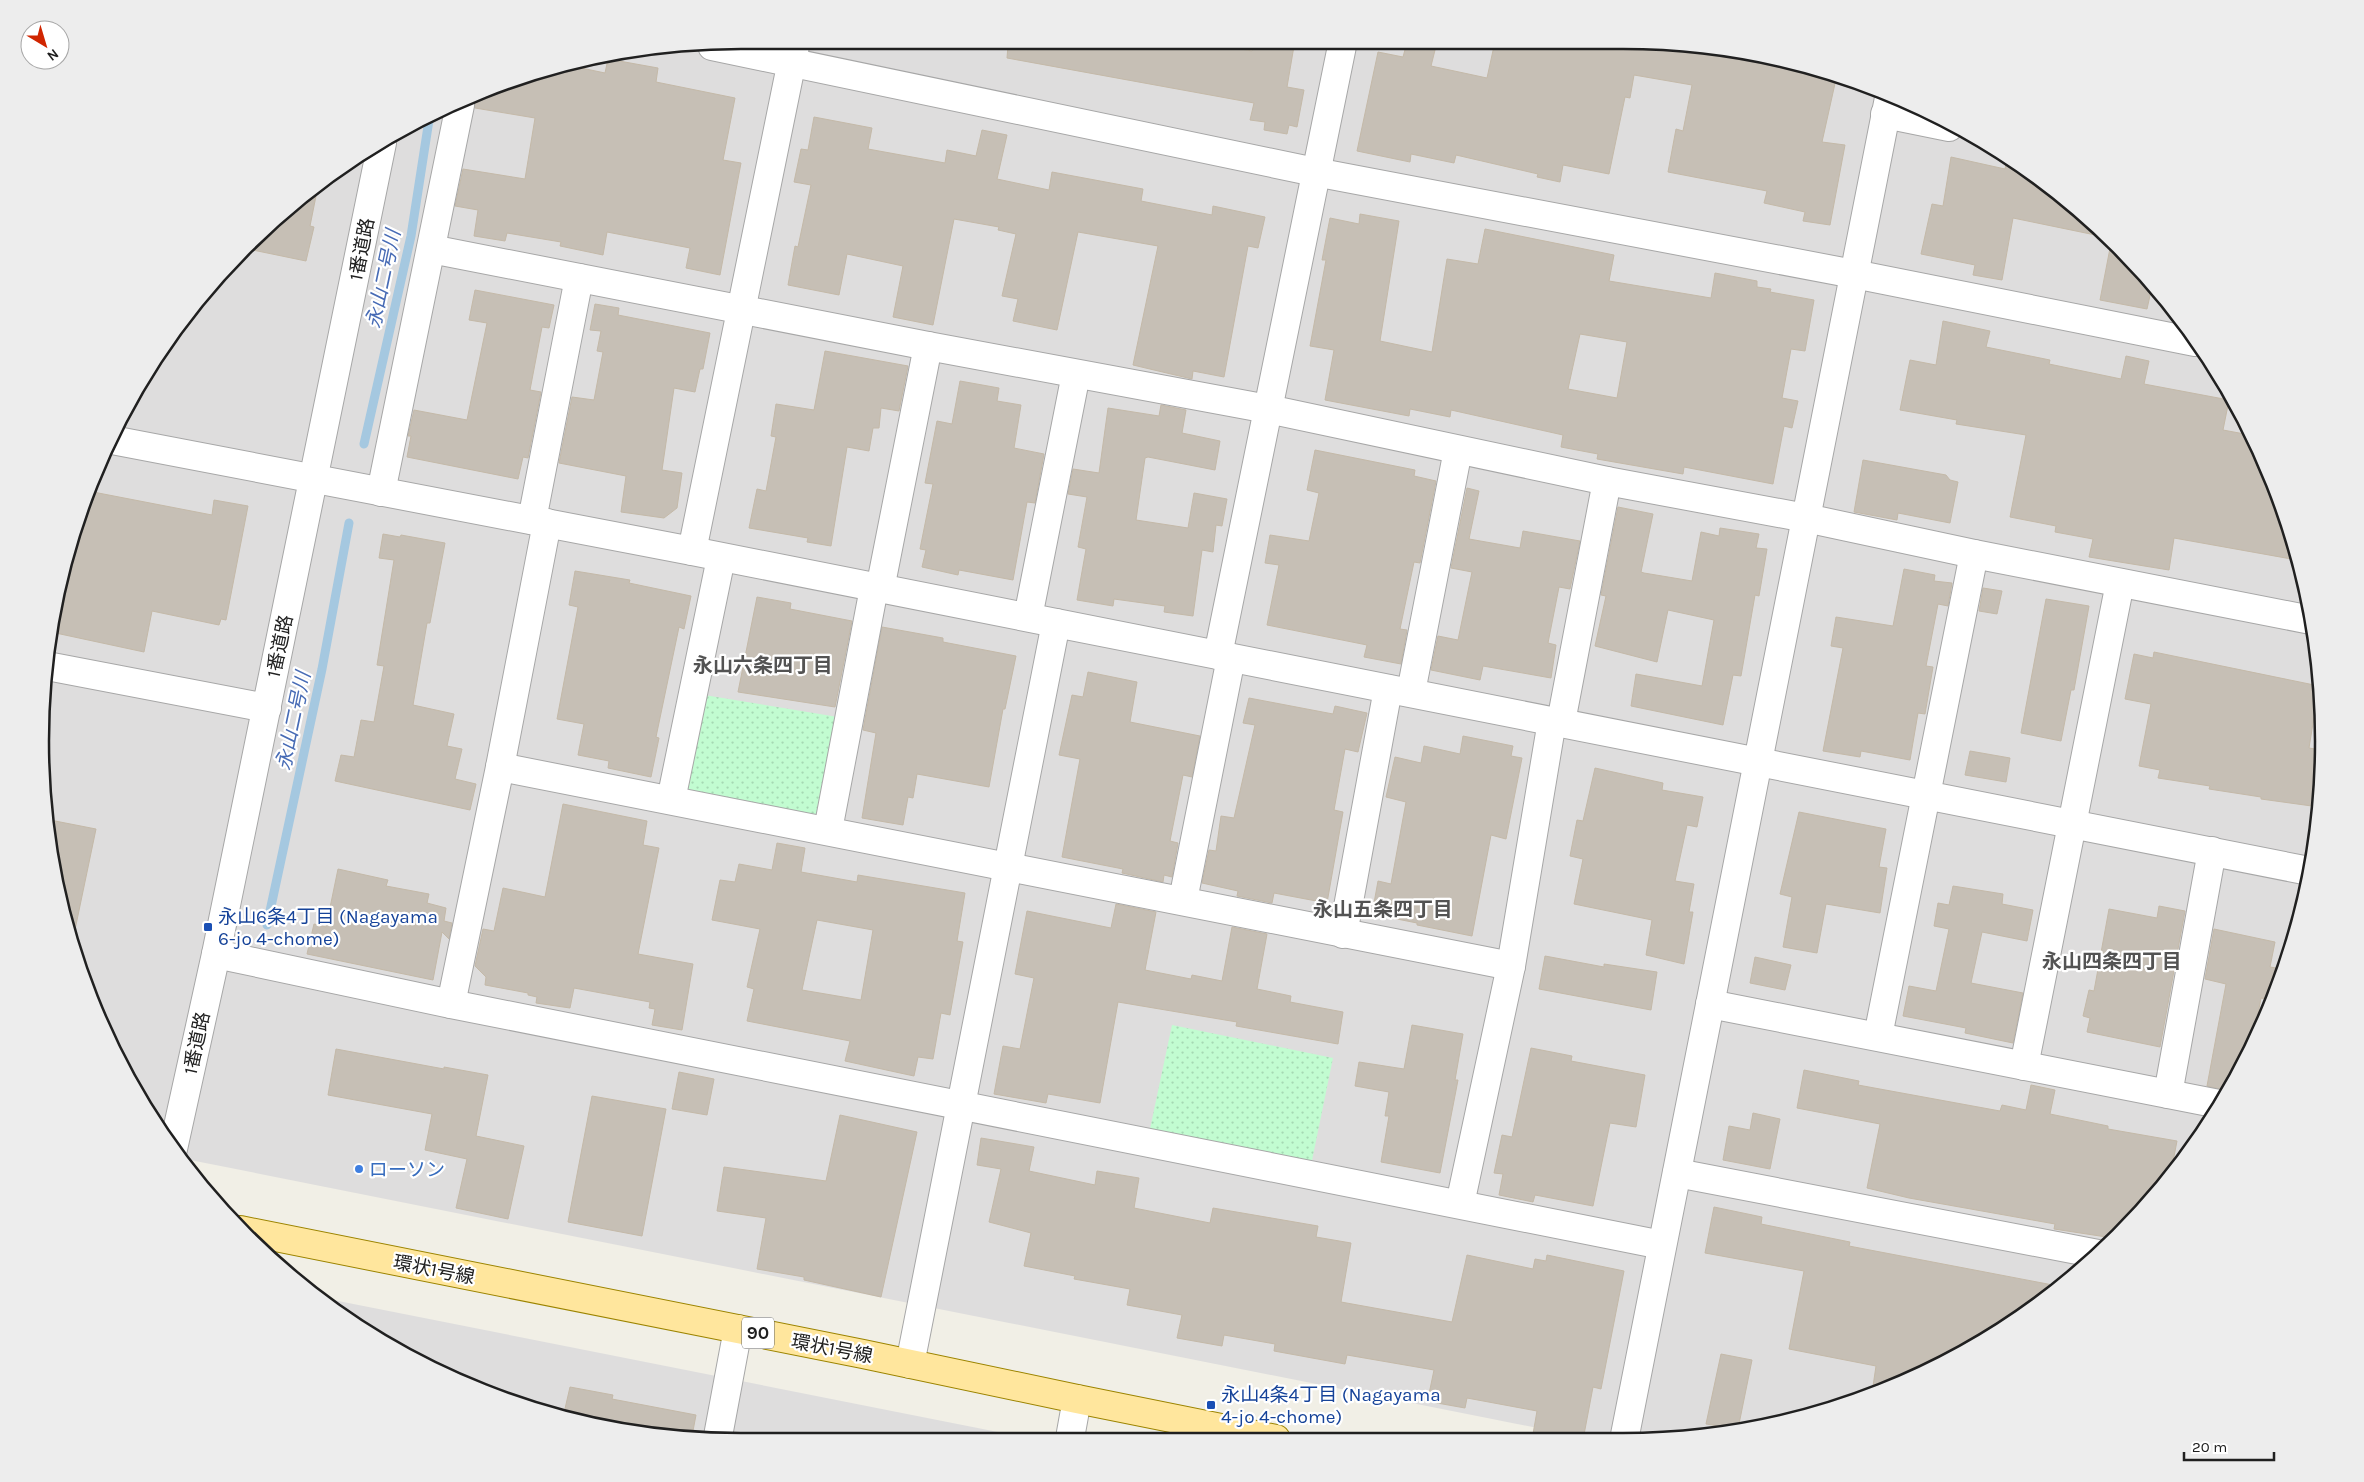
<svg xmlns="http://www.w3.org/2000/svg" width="2364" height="1482" viewBox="0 0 2364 1482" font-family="Karla,'Noto Sans JP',sans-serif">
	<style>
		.residential { fill: #dedddd }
		.park { fill: url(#park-dots) }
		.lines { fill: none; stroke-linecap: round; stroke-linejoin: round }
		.stream { stroke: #a5c8e0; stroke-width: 9 }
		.building { fill: #c6bfb5; stroke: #c4b9a8; fill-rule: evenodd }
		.minor-casing { stroke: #a7a7a7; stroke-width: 30 }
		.major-casing { stroke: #9c8400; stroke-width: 30 }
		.minor { stroke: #fff; stroke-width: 28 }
		.major { stroke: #ffe69d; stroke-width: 28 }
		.transit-dot { fill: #1a4fb4; stroke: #fff; stroke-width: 2 }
		.shop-dot { fill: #3f7fe0; stroke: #fff; stroke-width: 2 }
		.labels { text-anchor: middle; stroke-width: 4.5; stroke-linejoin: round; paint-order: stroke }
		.shield { fill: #fff; stroke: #636363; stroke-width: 1 }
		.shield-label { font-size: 18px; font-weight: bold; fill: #202020 }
		.street-label { font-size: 19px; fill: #202020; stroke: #fff }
		.transit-label { font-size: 19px; fill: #164399; stroke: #fff; text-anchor: start }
		.shop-label { font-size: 19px; fill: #366cbe; stroke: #fff; text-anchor: start }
		.water-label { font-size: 20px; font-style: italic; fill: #476bb5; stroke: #fff }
		.neighbourhood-label { font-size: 20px; font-weight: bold; fill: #535353; stroke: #fff }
		.rim { fill: none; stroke: #202020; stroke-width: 2.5 }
	</style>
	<defs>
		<pattern id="park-dots" width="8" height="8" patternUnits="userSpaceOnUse" patternTransform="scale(1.25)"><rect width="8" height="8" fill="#c2fcd1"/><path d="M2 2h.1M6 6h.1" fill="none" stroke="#a6d8b3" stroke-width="1.8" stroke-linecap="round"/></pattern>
	</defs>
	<rect width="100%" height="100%" fill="#f1efe6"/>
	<g class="residential">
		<path d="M 649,46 L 1714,46 L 1892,93 L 2050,185 L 2150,279 L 2230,391 L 2287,516 L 2318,650 L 2322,787 L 2300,923 L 2252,1051 L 2179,1168 L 2085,1268 L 1933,1370 L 1805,1418 L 1669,1440 L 1598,1440 L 180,1158 L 158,1131 L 112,1051 L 64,923 L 40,741 L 53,605 L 77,515 L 134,391 L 185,314 L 246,245 L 351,158 L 516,77 Z"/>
		<path d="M 313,1296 L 1028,1438 L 650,1436 L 472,1389 Z"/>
	</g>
	<g class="park">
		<path d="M 692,693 L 850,719 L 828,830 L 671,800 Z"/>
		<path d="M 1172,1025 L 1333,1058 L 1309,1175 L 1147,1143 Z"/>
	</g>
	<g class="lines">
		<g class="stream">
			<path d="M 364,444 L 411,236 L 429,120"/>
			<path d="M 267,925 L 322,669 L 349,523"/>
		</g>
	</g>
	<g class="building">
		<path d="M 1008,46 L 1224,46 L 1252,51 L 1253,46 L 1294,46 L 1287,87 L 1304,90 L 1297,127 L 1289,125 L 1287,134 L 1264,130 L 1265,122 L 1250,120 L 1254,103 L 1007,58 Z"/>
		<path d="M 1406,46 L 1436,46 L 1431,66 L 1487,78 L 1494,46 L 1714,46 L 1836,79 L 1822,142 L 1845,145 L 1830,225 L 1803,221 L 1805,212 L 1764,203 L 1767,191 L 1668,172 L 1676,129 L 1683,131 L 1692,85 L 1634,75 L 1630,98 L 1625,97 L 1609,174 L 1563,165 L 1560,182 L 1537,177 L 1538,174 L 1456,155 L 1454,163 L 1411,154 L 1410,162 L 1357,151 L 1378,52 L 1403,57 Z"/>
		<path d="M 608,59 L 658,68 L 656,82 L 735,98 L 723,160 L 741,163 L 720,275 L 686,268 L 690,248 L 607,232 L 603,255 L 560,246 L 561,242 L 507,233 L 505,241 L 474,236 L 478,210 L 455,206 L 463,169 L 525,179 L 535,118 L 475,108 L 474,98 L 516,77 L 567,65 L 605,73 Z"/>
		<path d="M 814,117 L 872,128 L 868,149 L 945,163 L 947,150 L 976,156 L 982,130 L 1007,135 L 997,179 L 1049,190 L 1052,172 L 1143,189 L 1141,201 L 1212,215 L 1213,206 L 1265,217 L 1258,248 L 1248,246 L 1224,377 L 1193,371 L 1192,379 L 1133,365 L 1158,246 L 1078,232 L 1057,330 L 1013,321 L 1018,299 L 1002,296 L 1016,234 L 998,230 L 999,227 L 954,219 L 933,325 L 893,317 L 903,266 L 847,254 L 839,295 L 788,285 L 795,246 L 798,247 L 811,185 L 794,182 L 801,149 L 808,150 Z"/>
		<path d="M 1951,157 L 2005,169 L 2007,160 L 2050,185 L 2105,237 L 2013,218 L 2002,280 L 1973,275 L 1975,265 L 1921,254 L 1932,204 L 1943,206 Z"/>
		<path d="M 318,186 L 310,226 L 314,227 L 306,261 L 243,248 Z"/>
		<path d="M 1360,214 L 1399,221 L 1380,341 L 1432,352 L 1447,259 L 1478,264 L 1485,229 L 1614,255 L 1609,281 L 1711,298 L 1715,273 L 1757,281 L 1757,287 L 1771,289 L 1770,292 L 1814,300 L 1805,351 L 1791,349 L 1782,398 L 1798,401 L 1792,428 L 1784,426 L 1773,484 L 1684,467 L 1683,474 L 1597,459 L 1598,454 L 1561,447 L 1563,435 L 1451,410 L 1450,417 L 1410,409 L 1409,416 L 1325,400 L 1334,350 L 1310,346 L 1326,260 L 1322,260 L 1330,218 L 1359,224 ZM 1580,334 L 1627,342 L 1617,398 L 1568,389 Z"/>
		<path d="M 2111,243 L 2153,282 L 2147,309 L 2100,300 Z"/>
		<path d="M 475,290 L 554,305 L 549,328 L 542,327 L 530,390 L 541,392 L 528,458 L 523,457 L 518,479 L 407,457 L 411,436 L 408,436 L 414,410 L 467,420 L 487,323 L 469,320 Z"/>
		<path d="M 595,304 L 619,308 L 618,315 L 710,333 L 703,369 L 700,369 L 695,392 L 674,388 L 662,470 L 682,473 L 677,508 L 664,518 L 621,512 L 626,476 L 559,463 L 572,397 L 594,400 L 603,352 L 597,351 L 601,331 L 590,330 Z"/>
		<path d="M 1943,321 L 1990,331 L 1986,347 L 2050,360 L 2049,364 L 2121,379 L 2126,356 L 2149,361 L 2144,384 L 2229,400 L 2223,430 L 2250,435 L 2287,516 L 2297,560 L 2174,538 L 2169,570 L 2089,557 L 2093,539 L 2055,532 L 2056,526 L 2010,517 L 2026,435 L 1956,424 L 1957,420 L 1900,410 L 1910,360 L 1936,365 Z"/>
		<path d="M 825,351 L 908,366 L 899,411 L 881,408 L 879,428 L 873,428 L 869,451 L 847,447 L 831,546 L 807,542 L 808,538 L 749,528 L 757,489 L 766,491 L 776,437 L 771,436 L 776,404 L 814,410 Z"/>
		<path d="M 960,381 L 999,388 L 997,401 L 1021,405 L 1014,448 L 1044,454 L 1035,503 L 1027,502 L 1013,580 L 959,570 L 958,575 L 922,567 L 926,550 L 920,549 L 933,484 L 925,483 L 937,421 L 952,424 Z"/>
		<path d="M 1161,405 L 1186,410 L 1182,433 L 1220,441 L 1215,470 L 1148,457 L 1145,458 L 1136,520 L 1188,528 L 1194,493 L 1227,499 L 1222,526 L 1216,525 L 1213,552 L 1202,550 L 1193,616 L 1164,612 L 1165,606 L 1114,599 L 1113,606 L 1077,600 L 1086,549 L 1078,547 L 1087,497 L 1068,494 L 1073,469 L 1099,473 L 1108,408 L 1159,416 Z"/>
		<path d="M 1315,450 L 1415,470 L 1414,476 L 1436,481 L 1420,563 L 1414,562 L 1400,629 L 1407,630 L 1401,664 L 1364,657 L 1367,645 L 1267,625 L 1279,565 L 1265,563 L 1270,535 L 1309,541 L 1319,493 L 1307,490 Z"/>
		<path d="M 1863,460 L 1946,475 L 1950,480 L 1958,482 L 1950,523 L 1898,513 L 1897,520 L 1854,512 Z"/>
		<path d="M 1467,488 L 1479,491 L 1469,539 L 1520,548 L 1523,531 L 1580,541 L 1570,589 L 1559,587 L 1548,643 L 1556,645 L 1551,678 L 1483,666 L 1480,680 L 1431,670 L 1438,636 L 1458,640 L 1472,572 L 1451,568 Z"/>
		<path d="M 88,491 L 212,515 L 214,500 L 248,506 L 226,620 L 221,619 L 219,625 L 152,611 L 144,652 L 51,632 L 53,605 L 77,515 Z"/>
		<path d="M 1618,507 L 1653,514 L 1641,572 L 1644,573 L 1692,581 L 1701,532 L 1719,536 L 1720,528 L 1759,534 L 1756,548 L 1767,549 L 1759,596 L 1755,595 L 1741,676 L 1733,675 L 1723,725 L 1631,706 L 1636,674 L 1702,686 L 1714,620 L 1668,610 L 1657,662 L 1595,646 L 1606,596 L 1601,595 Z"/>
		<path d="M 383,534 L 400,537 L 401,535 L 445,543 L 430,623 L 427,623 L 413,705 L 454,714 L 447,746 L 462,749 L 455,779 L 476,784 L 470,810 L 335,781 L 341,755 L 354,757 L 361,720 L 374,722 L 384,666 L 377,665 L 394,560 L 379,558 Z"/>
		<path d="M 1904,569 L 1935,575 L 1934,581 L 1952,583 L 1948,606 L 1938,604 L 1926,666 L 1933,667 L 1925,714 L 1918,713 L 1910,760 L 1861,751 L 1860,757 L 1823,751 L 1843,648 L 1831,646 L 1836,617 L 1893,626 Z"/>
		<path d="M 575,571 L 630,580 L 629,583 L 691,596 L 684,629 L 679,627 L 656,737 L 659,738 L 651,777 L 608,768 L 609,761 L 578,755 L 584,724 L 557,719 L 578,607 L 569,605 Z"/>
		<path d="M 1983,588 L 2002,591 L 1997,614 L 1979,611 Z"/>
		<path d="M 757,597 L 791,603 L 790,609 L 852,621 L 835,707 L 738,692 Z"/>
		<path d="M 2046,599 L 2089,606 L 2074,690 L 2071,690 L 2061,741 L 2021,733 Z"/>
		<path d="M 882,627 L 943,638 L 943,642 L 1016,656 L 1005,709 L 1003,709 L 989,787 L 917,774 L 913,798 L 908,797 L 903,825 L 862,818 L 876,733 L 863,730 Z"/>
		<path d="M 2154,652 L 2319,686 L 2309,748 L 2321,750 L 2322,787 L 2319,807 L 2261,799 L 2261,797 L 2209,789 L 2210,786 L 2158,778 L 2160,770 L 2139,766 L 2151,704 L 2125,699 L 2134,654 L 2153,658 Z"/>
		<path d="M 1088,672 L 1137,682 L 1130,722 L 1200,736 L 1192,777 L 1183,775 L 1170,841 L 1178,843 L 1172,877 L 1164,875 L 1163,882 L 1122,873 L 1123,869 L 1062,857 L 1080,759 L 1059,755 L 1072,695 L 1083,697 Z"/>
		<path d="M 1249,698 L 1333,714 L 1335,706 L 1367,713 L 1358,752 L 1345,749 L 1334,810 L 1343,812 L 1327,903 L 1274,893 L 1272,903 L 1237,896 L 1238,891 L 1202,883 L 1209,850 L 1216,851 L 1221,816 L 1234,818 L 1255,725 L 1243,723 Z"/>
		<path d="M 1463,736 L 1513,746 L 1511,756 L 1522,758 L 1506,839 L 1491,835 L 1472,936 L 1417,925 L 1417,923 L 1372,914 L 1378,881 L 1391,884 L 1406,802 L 1386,797 L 1395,757 L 1421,763 L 1424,746 L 1460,754 Z"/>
		<path d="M 1970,751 L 2010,758 L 2006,782 L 1965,775 Z"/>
		<path d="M 1595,768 L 1663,783 L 1662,790 L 1703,797 L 1697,827 L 1687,825 L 1675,881 L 1694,884 L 1689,912 L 1693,912 L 1684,964 L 1646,955 L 1652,920 L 1574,904 L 1583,859 L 1570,856 L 1577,820 L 1583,821 Z"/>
		<path d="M 563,804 L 647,821 L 643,845 L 659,848 L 638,954 L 693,964 L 682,1030 L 652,1025 L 655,1009 L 649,1008 L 650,1002 L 574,988 L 570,1008 L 536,1003 L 537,997 L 528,995 L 528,993 L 485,985 L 486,977 L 475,966 L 483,929 L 494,931 L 503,888 L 545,897 Z"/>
		<path d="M 1799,812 L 1886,829 L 1879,867 L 1887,868 L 1880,913 L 1826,904 L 1817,953 L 1783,947 L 1792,897 L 1780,894 Z"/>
		<path d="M 50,820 L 96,829 L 72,944 L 64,923 Z"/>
		<path d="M 777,843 L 805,848 L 801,872 L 857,882 L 858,875 L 965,893 L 957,941 L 963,942 L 950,1015 L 941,1013 L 933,1059 L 918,1057 L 914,1076 L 845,1061 L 850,1041 L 747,1021 L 754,989 L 747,987 L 760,929 L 712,920 L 720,880 L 735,882 L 739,864 L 772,870 ZM 817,920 L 873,930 L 861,1000 L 802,990 Z"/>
		<path d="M 338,869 L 388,880 L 386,886 L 429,894 L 427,903 L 446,908 L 444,921 L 452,923 L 449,939 L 442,932 L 433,980 L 307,954 L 314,924 L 326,927 Z"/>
		<path d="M 1953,886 L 2003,894 L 2002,904 L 2033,910 L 2027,941 L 1982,932 L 1971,983 L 2023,993 L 2013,1043 L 1965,1033 L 1966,1028 L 1903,1016 L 1909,986 L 1936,991 L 1949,929 L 1934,926 L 1938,903 L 1949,905 Z"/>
		<path d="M 1116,904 L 1156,912 L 1145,970 L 1191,979 L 1192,975 L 1222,981 L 1232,927 L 1267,934 L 1257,989 L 1291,996 L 1290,1002 L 1343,1012 L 1338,1044 L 1236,1026 L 1237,1022 L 1118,1002 L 1100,1103 L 1048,1094 L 1046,1103 L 994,1094 L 1003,1046 L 1020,1049 L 1034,978 L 1015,974 L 1027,911 L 1111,928 Z"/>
		<path d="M 2159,906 L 2185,911 L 2160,1047 L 2087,1032 L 2090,1018 L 2083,1016 L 2089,990 L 2094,991 L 2109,909 L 2157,918 Z"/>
		<path d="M 2214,929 L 2275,942 L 2270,967 L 2282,969 L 2271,1000 L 2261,998 L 2251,1052 L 2227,1091 L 2207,1086 L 2226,984 L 2205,979 Z"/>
		<path d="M 1545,956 L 1604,967 L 1604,964 L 1657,972 L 1651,1010 L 1539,989 Z"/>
		<path d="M 1755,957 L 1791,965 L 1785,990 L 1750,983 Z"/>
		<path d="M 1412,1025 L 1463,1034 L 1455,1080 L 1458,1080 L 1440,1173 L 1381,1162 L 1389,1116 L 1385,1116 L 1389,1092 L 1355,1086 L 1359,1062 L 1404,1069 Z"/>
		<path d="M 1531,1048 L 1572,1056 L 1571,1061 L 1645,1075 L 1636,1127 L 1610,1123 L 1593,1206 L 1535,1195 L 1533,1202 L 1499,1195 L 1503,1174 L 1494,1173 L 1502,1135 L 1512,1137 Z"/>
		<path d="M 336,1049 L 444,1069 L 444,1067 L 488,1075 L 476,1136 L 524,1146 L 508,1219 L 456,1208 L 467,1159 L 425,1150 L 432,1114 L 328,1095 Z"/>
		<path d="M 1804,1070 L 1859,1081 L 1858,1085 L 2000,1111 L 2002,1105 L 2026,1110 L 2031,1085 L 2055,1090 L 2050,1114 L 2108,1126 L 2108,1129 L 2177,1141 L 2170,1177 L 2113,1238 L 2054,1229 L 2055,1224 L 1909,1198 L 1867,1188 L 1880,1124 L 1797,1108 Z"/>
		<path d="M 679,1072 L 714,1079 L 707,1115 L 672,1109 Z"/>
		<path d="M 592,1096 L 666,1109 L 642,1236 L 568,1222 Z"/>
		<path d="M 1753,1113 L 1780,1119 L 1770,1169 L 1723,1160 L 1729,1126 L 1750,1130 Z"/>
		<path d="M 840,1115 L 917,1132 L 881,1297 L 804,1280 L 804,1277 L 757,1269 L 766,1218 L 717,1211 L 724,1167 L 826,1181 Z"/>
		<path d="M 981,1138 L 1034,1147 L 1029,1171 L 1095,1185 L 1097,1171 L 1139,1178 L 1134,1208 L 1210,1223 L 1213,1208 L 1318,1226 L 1316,1237 L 1351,1243 L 1341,1302 L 1452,1322 L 1467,1255 L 1533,1269 L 1535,1259 L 1546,1261 L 1547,1255 L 1624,1271 L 1601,1389 L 1593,1387 L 1583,1440 L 1562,1440 L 1533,1434 L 1537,1411 L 1467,1398 L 1465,1408 L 1437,1403 L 1438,1396 L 1429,1394 L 1434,1370 L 1347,1355 L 1345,1364 L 1274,1351 L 1275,1344 L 1224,1335 L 1222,1346 L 1177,1338 L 1182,1315 L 1127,1305 L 1130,1289 L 1074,1279 L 1075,1276 L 1024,1266 L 1031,1233 L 989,1222 L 1001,1169 L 977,1165 Z"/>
		<path d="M 1714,1207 L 1762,1217 L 1761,1224 L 1850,1242 L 1849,1246 L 2058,1286 L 1933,1370 L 1872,1393 L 1876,1366 L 1789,1349 L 1804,1271 L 1705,1253 Z"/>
		<path d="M 1721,1354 L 1752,1360 L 1738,1429 L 1706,1424 Z"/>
		<path d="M 570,1387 L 613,1395 L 612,1399 L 696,1415 L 692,1436 L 650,1436 L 564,1413 Z"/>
	</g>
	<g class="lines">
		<defs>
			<g id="minor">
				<path d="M 712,46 L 1315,172 L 1854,274 L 2195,342"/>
				<path d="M 1885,114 L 1949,127"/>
				<path d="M 431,249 L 928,346 L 1268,409 L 1607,481 L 1806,518 L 1974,554 L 2311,620"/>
				<path d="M 112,440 L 692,551 L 2309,871"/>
				<path d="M 381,492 L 460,105"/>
				<path d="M 532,520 L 579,278"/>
				<path d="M 692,551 L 795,46"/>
				<path d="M 880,589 L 928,346"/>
				<path d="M 1028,617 L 1076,374"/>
				<path d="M 1218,655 L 1342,46"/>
				<path d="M 47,666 L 267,708"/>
				<path d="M 1411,692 L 1458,450"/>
				<path d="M 1561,722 L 1607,481"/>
				<path d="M 500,767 L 1511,966"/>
				<path d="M 671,800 L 721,558"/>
				<path d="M 828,830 L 874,588"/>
				<path d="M 1183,900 L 1231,658"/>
				<path d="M 1343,934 L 1388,689"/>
				<path d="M 216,954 L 451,1004 L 1662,1245"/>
				<path d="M 451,1004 L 500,767 L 547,523"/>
				<path d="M 1710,1004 L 2219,1104"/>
				<path d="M 1878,1036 L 1974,554"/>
				<path d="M 2024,1066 L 2120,583"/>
				<path d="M 2168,1094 L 2212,851"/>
				<path d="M 173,1149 L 216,954 L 382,143"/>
				<path d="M 1677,1173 L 2098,1254"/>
				<path d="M 1460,1204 L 1511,966 L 1552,721"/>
				<path d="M 910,1364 L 1056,623"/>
				<path d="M 718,1436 L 738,1329"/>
				<path d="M 1070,1438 L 1077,1399"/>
				<path d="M 1624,1440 L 1890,93"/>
			</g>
			<path id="major" d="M 240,1230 L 863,1354 L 1077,1399 L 1276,1439"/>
		</defs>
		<use href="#minor" class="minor-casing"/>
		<use href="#major" class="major-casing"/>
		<use href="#minor" class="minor"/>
		<use href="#major" class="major"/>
	</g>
	<g class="transit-dot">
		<rect x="203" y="922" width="10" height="10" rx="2.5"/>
		<rect x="1206" y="1400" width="10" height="10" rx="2.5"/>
	</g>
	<circle class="shop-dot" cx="359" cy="1169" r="5"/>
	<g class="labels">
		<rect class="shield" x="742" y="1317.5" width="32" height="31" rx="4"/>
		<g class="shield-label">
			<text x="758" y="1339">90</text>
		</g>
		<g class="street-label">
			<text transform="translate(361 249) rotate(-79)" y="7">1番道路</text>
			<text transform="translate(279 646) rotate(-78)" y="7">1番道路</text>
			<text transform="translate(196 1043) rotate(-78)" y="7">1番道路</text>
			<text transform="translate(434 1269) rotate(11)" y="7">環状1号線</text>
			<text transform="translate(832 1348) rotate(11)" y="7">環状1号線</text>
		</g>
		<g class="transit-label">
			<text x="218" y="923">永山6条4丁目 (Nagayama<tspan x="218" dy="22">6-jo 4-chome)</tspan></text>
			<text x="1221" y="1401">永山4条4丁目 (Nagayama<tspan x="1221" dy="22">4-jo 4-chome)</tspan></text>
		</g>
		<g class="shop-label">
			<text x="369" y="1176">ローソン</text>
		</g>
		<g class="water-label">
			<text transform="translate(383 279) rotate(-78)" y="7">永山二号川</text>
			<text transform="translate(293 721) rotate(-78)" y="7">永山二号川</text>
		</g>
		<g class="neighbourhood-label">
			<text x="763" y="672">永山六条四丁目</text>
			<text x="1383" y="916">永山五条四丁目</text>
			<text x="2112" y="968">永山四条四丁目</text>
		</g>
	</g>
	<path d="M0 0H2364V1482H0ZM741 49H1623A692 692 0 0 1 2315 741V741A692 692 0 0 1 1623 1433H741A692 692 0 0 1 49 741V741A692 692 0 0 1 741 49Z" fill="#ededed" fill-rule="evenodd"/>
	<path class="rim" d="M741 49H1623A692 692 0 0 1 2315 741V741A692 692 0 0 1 1623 1433H741A692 692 0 0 1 49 741V741A692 692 0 0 1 741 49Z"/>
	<g transform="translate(45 45) rotate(142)"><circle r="24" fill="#ffffff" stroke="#a6a6a6"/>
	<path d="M0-4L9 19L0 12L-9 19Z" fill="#d02500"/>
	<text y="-8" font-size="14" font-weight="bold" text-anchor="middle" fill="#202020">N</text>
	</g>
	<path d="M2184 1452v8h90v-8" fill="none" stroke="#202020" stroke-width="2.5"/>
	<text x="2192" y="1452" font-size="15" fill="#202020" stroke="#ffffff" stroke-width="4" paint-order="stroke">20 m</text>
</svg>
